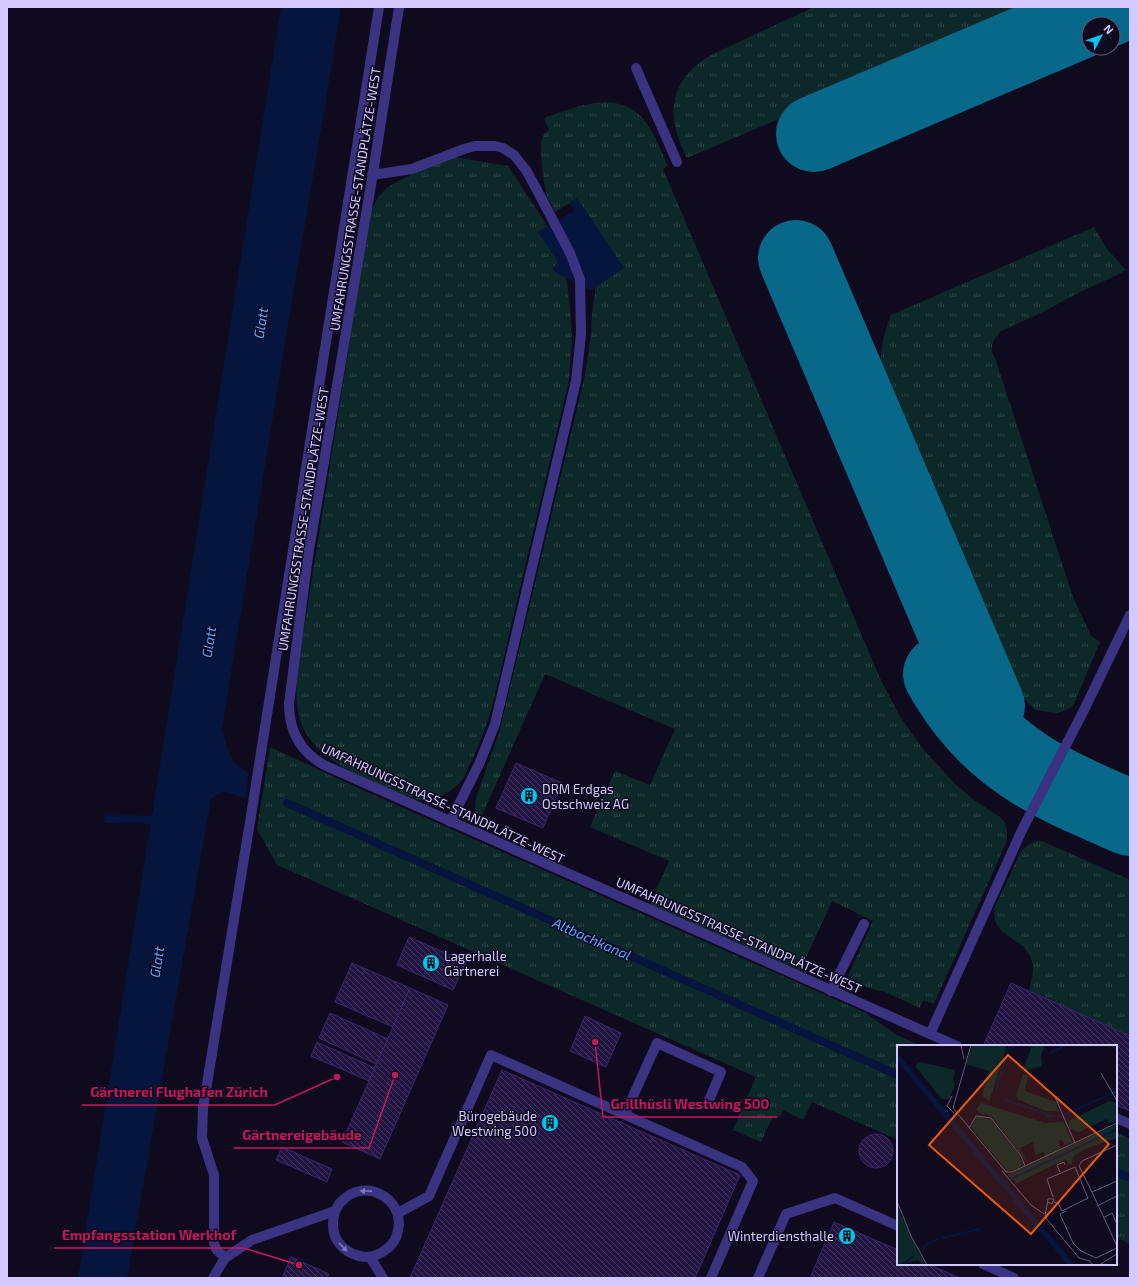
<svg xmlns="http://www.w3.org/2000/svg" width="1137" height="1285" viewBox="0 0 1137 1285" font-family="'Exo 2',sans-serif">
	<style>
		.grass { fill: url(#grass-tufts) }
		.water { fill: #05153d }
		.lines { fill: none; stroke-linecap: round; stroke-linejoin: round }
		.stream { stroke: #05153d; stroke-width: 8 }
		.taxiway { stroke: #086889; stroke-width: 76 }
		.building { fill: url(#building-back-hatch); stroke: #3a256f }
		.lane { stroke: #3b3282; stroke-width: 10 }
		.street { stroke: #3b3282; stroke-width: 10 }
		.oneway { fill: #7f76ba }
		.labels { text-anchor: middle; stroke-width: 3; stroke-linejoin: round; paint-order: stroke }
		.street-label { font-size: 13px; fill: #d3c8ff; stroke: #100a1f }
		.poi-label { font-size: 13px; fill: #d3c8ff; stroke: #100a1f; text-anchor: start }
		.water-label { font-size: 14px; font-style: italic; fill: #56a3ff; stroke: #100a1f }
		.inset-river { fill: none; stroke: #05153d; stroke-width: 2 }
		.inset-road { fill: none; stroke: #5e5679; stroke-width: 1 }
		.view { fill: #e8590c; fill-opacity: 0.15; stroke: #e8590c; stroke-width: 2 }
		.inset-edge { fill: none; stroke: #d3c8ff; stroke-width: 2 }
		.leader { fill: none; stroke: #c2185b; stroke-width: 1.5 }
		.callout-dot { fill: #c2185b; stroke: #100a1f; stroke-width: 1.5 }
		.callout-label { font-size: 14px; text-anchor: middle; font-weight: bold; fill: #c2185b; stroke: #100a1f; stroke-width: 3; stroke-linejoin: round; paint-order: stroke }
	</style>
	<defs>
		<pattern id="grass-tufts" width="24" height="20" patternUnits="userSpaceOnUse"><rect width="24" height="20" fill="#0d2829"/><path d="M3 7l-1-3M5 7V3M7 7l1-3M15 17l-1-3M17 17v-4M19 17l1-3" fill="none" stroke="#2f4649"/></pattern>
		<pattern id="building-back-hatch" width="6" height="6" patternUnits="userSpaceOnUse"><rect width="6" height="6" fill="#221541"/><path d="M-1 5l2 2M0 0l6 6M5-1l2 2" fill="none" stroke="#41365e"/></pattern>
	</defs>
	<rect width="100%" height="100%" fill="#100a1f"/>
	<g class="grass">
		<path d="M 814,7 L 1043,7 L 687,158 C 683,149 678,140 676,130 C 667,97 683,71 711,55 Z"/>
		<path d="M 604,102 C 646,103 653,134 668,166 L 663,169 L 879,676 L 899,715 L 922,748 L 954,783 L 974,800 L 1001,818 L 1005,823 L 1007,830 L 1007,837 L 1006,843 L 934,1004 L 923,1000 L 920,1008 L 885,992 L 868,988 L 848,976 L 873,921 L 832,901 L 800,971 L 650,904 L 669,861 L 590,827 L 615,771 L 650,785 L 675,729 L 545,674 L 477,827 L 475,815 L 476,798 L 499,733 L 585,375 L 591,334 L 592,314 L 595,293 L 596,272 L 580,217 L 570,203 L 555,212 C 553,208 550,203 548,199 C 544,187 537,143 544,134 C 546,132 548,131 549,130 L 544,118 C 563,111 584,103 604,102 Z"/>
		<path d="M 454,157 L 508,166 L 548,227 L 567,282 L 571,320 L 572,339 L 569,380 L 492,707 C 486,727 480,743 471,762 C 468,767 466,774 463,779 C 453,792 433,802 417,800 C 379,784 313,764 300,720 C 294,698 297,675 300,654 L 370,214 C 374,203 380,193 390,186 C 408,175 434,165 454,157 Z"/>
		<path d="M 1094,227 L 1107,249 L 1126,270 L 1115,276 L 1080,292 L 1041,313 L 1001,331 L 995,338 L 992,345 L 992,352 L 995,358 L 1073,597 L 1091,636 L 1100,642 L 1073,706 L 1066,710 L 1057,713 L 1035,710 L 1006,680 L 990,656 L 977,631 L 958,586 L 963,583 L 887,406 C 877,376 879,344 891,315 Z"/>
		<path d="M 270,747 L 358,788 L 864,1012 L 897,1035 L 921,1046 L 898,1046 L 898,1140 L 812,1102 L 803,1120 L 783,1110 L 779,1118 L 773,1116 L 761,1142 L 733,1130 L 756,1077 L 277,865 L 257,829 Z"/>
		<path d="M 1036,841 L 1042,841 L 1130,880 L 1130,1036 L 1029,991 L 1033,973 L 1033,965 L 1030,956 L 1024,947 L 1002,931 L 998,927 L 995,920 L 994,909 L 1021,851 L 1029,844 Z"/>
		<path d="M 1116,1132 L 1130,1139 L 1130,1244 L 1116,1237 Z"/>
	</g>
	<g class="water">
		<path d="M 281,7 L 341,7 L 326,100 L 289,319 L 222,728 C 225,739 227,752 234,761 C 238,766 244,770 249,773 L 245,798 L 223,791 L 211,799 L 127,1278 L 78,1278 Z"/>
		<path d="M 577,198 L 624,268 L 591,290 L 557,273 L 552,269 L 558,262 L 538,232 L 559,218 L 561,219 L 575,210 L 570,202 Z"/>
	</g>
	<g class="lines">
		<g class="stream">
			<path d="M 287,803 L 898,1075"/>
			<path d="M 108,819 L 163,820"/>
			<path d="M 1116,1172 L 1130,1178"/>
		</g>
		<g class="taxiway">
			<path d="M 814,134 L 1112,7"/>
			<path d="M 796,258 L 987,706"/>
			<path d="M 941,674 C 948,687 957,700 966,712 C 1011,769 1066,790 1130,818"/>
		</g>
	</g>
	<g class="building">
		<path d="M 516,763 L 562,783 L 543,828 L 496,808 Z"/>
		<path d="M 409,937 L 466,962 L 453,990 L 397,965 Z"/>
		<path d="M 352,963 L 410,988 L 393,1027 L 335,1002 Z"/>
		<path d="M 1011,983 L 1130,1036 L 1130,1111 L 1116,1105 L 1116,1046 L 983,1046 Z"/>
		<path d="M 410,988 L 448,1005 L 380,1159 L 342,1142 Z"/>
		<path d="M 330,1013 L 388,1039 L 376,1064 L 319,1038 Z"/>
		<path d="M 585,1016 L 621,1033 L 606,1067 L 570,1051 Z"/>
		<path d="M 317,1042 L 375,1068 L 369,1081 L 311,1056 Z"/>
		<path d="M 502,1070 L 740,1175 L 695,1278 L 410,1278 Z"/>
		<circle cx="876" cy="1151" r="17"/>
		<path d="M 282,1147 L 332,1169 L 327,1182 L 276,1160 Z"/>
		<path d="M 834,1222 L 898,1250 L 898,1264 L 928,1264 L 960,1278 L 810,1278 Z"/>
		<path d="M 291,1257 L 329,1274 L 327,1278 L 282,1278 Z"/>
	</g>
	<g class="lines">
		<g class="lane">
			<path d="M 399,7 L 372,179 L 308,556 L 289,704 C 289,731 301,752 324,765 L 957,1046"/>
			<path d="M 636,68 L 677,162"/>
			<path d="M 372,175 L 412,169 L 464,149 L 475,146 L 495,146 L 503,148 L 514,155 L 526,170 L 537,190 L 570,253 L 580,279 L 581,334 L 576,381 L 495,724 L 480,762 L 450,822"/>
			<path d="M 831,991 L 864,924"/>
			<path d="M 930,1034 L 1022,830 L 1083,712 L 1130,615"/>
			<path d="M 625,1114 L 657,1043 L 721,1072 L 709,1100"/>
			<path d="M 1116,1118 L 1130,1124"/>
			<path d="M 398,1213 L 429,1196 L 491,1055 L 742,1167 L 753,1181 L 711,1278"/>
			<path d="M 370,1257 L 383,1278"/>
			<path d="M 225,1258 L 216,1249 L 214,1243 L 214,1175 L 202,1138 L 203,1108 L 250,822 L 379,7"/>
			<path d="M 983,1264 L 1014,1278"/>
			<path d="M 758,1278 L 786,1214 L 835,1198 L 898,1226"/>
		</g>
		<path class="street" d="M 213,1278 L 225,1258 L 252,1240 L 335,1211 C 337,1208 339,1203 342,1201 C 364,1177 405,1198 398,1230 C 397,1237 393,1244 388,1248 C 381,1254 374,1257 365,1257 C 347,1255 332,1242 333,1223 C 333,1219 334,1215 335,1211"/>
	</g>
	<defs><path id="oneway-solid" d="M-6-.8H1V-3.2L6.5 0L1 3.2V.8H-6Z"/></defs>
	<g class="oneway">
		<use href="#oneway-solid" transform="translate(366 1191) rotate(-179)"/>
		<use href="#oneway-solid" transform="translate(343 1247) rotate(46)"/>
	</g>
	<defs>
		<symbol id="building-disc" viewBox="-11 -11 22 22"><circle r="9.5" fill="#00c6f3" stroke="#100a1f"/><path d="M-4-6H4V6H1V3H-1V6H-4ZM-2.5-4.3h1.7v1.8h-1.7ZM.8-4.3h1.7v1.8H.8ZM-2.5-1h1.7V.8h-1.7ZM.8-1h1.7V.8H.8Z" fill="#111"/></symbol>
	</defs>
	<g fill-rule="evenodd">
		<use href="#building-disc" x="519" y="786" width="20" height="20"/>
		<use href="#building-disc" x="421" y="953" width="20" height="20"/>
		<use href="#building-disc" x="540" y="1113" width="20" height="20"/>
		<use href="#building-disc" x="837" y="1226" width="20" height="20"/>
	</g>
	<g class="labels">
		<g class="street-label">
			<text transform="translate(355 199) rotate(-81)" y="5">UMFAHRUNGSSTRASSE-STANDPLÄTZE-WEST</text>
			<text transform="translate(303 519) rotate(-81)" y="5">UMFAHRUNGSSTRASSE-STANDPLÄTZE-WEST</text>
			<text transform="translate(443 803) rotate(25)" y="5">UMFAHRUNGSSTRASSE-STANDPLÄTZE-WEST</text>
			<text transform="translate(739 935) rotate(24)" y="5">UMFAHRUNGSSTRASSE-STANDPLÄTZE-WEST</text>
		</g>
		<g class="poi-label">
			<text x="542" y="794">DRM Erdgas<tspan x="542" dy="15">Ostschweiz AG</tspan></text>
			<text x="444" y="961">Lagerhalle<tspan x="444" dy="15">Gärtnerei</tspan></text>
			<text x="537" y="1121" text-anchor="end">Bürogebäude<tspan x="537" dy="15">Westwing 500</tspan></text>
			<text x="834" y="1241" text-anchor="end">Winterdiensthalle</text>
		</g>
		<g class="water-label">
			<text transform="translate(261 323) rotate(-81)" y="5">Glatt</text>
			<text transform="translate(209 642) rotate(-81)" y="5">Glatt</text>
			<text transform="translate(592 939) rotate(24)" y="5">Altbachkanal</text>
			<text transform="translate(157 962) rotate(-81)" y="5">Glatt</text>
		</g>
	</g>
	<g transform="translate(897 1045)">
		<rect width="220" height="220" fill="#100a1f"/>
		<path d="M 75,0 L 110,0 L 92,57 L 85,50 L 92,26 L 69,19 ZM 135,0 L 148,0 L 144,10 L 145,21 L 129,26 L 127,23 ZM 126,29 L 131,30 L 128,46 L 159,57 L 161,66 L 149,66 L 122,55 L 119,51 ZM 212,56 L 220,58 L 220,76 L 212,79 L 210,74 L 182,87 L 173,84 L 171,76 ZM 84,58 L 148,78 L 167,77 L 175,97 L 168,100 L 165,95 L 161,96 L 164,104 L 149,111 L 146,107 L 138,110 L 136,97 L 123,103 L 131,119 L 96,73 L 90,69 L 86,70 L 79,65 ZM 80,71 L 94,75 L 122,110 L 126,120 L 118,125 L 110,126 L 74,82 ZM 220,79 L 220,93 L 188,104 L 176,112 L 175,119 L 172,120 L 169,114 L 120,138 L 110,130 ZM 0,162 L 28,220 L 21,215 L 0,220 Z" fill="#0d2829"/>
		<path d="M 23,17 L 58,25 L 56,35 L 58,39 L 52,55 L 45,54 L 18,21 Z" fill="#0d2829"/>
		<path d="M 0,7 L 105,133 L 111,134 L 110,139 L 178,220 L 171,220 L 133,175 L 0,16 Z" fill="#05153d"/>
		<path class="inset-river" d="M 153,8 L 170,0M 99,45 L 113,0M 108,55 L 154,70M 148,71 L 165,71 L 220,46M 116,133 L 220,84M 45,193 L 83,184M 26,202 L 42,193M 5,220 L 18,210"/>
		<path class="inset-road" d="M 64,0 L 67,14M 74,0 L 56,63 L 109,127 L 115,127 L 220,78M 204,28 L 220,56M 55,51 L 50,61 L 57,68M 158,52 L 178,98M 72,83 L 79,71 L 94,73 L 124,111 L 128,121M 105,126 L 134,160 L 147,169M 163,127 L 160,120 L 167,117 L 168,120M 220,136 L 195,147 L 220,201M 195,147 L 182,121 L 185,116 L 220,100M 156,152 L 150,134 L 178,122 L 191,153 L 165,166 L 161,158 L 157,157M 0,156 L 14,191 L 30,220M 151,157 L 155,159 L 157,154 L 151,154 L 148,172 L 182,213 L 193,216 L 196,220M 200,161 L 220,151M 169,166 L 163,169 L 176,198 L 184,206 L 199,213 L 220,203M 206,173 L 215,168 L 220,179M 202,220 L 220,209"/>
		<path class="view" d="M 111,10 L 212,99 L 134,189 L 32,100 Z"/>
		<rect width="220" height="220" class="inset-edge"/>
	</g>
	<path class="leader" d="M337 1077L275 1105H82M595 1042L603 1117H777M395 1075L369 1148H234M299 1265L244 1248H54"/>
	<g class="callout-dot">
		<circle cx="337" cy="1077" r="4"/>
		<circle cx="595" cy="1042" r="4"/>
		<circle cx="395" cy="1075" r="4"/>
		<circle cx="299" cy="1265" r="4"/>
	</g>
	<g class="callout-label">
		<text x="179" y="1097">Gärtnerei Flughafen Zürich</text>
		<text x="690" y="1109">Grillhüsli Westwing 500</text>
		<text x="302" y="1140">Gärtnereigebäude</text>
		<text x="149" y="1240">Empfangsstation Werkhof</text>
	</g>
	<rect width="1137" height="1285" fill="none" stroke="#d3c8ff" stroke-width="16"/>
	<g transform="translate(1101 36) rotate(49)"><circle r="19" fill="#100a1f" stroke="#5e5679"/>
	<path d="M0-3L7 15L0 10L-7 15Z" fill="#00c6f3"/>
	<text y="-6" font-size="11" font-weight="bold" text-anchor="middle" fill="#d3c8ff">N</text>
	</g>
</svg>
